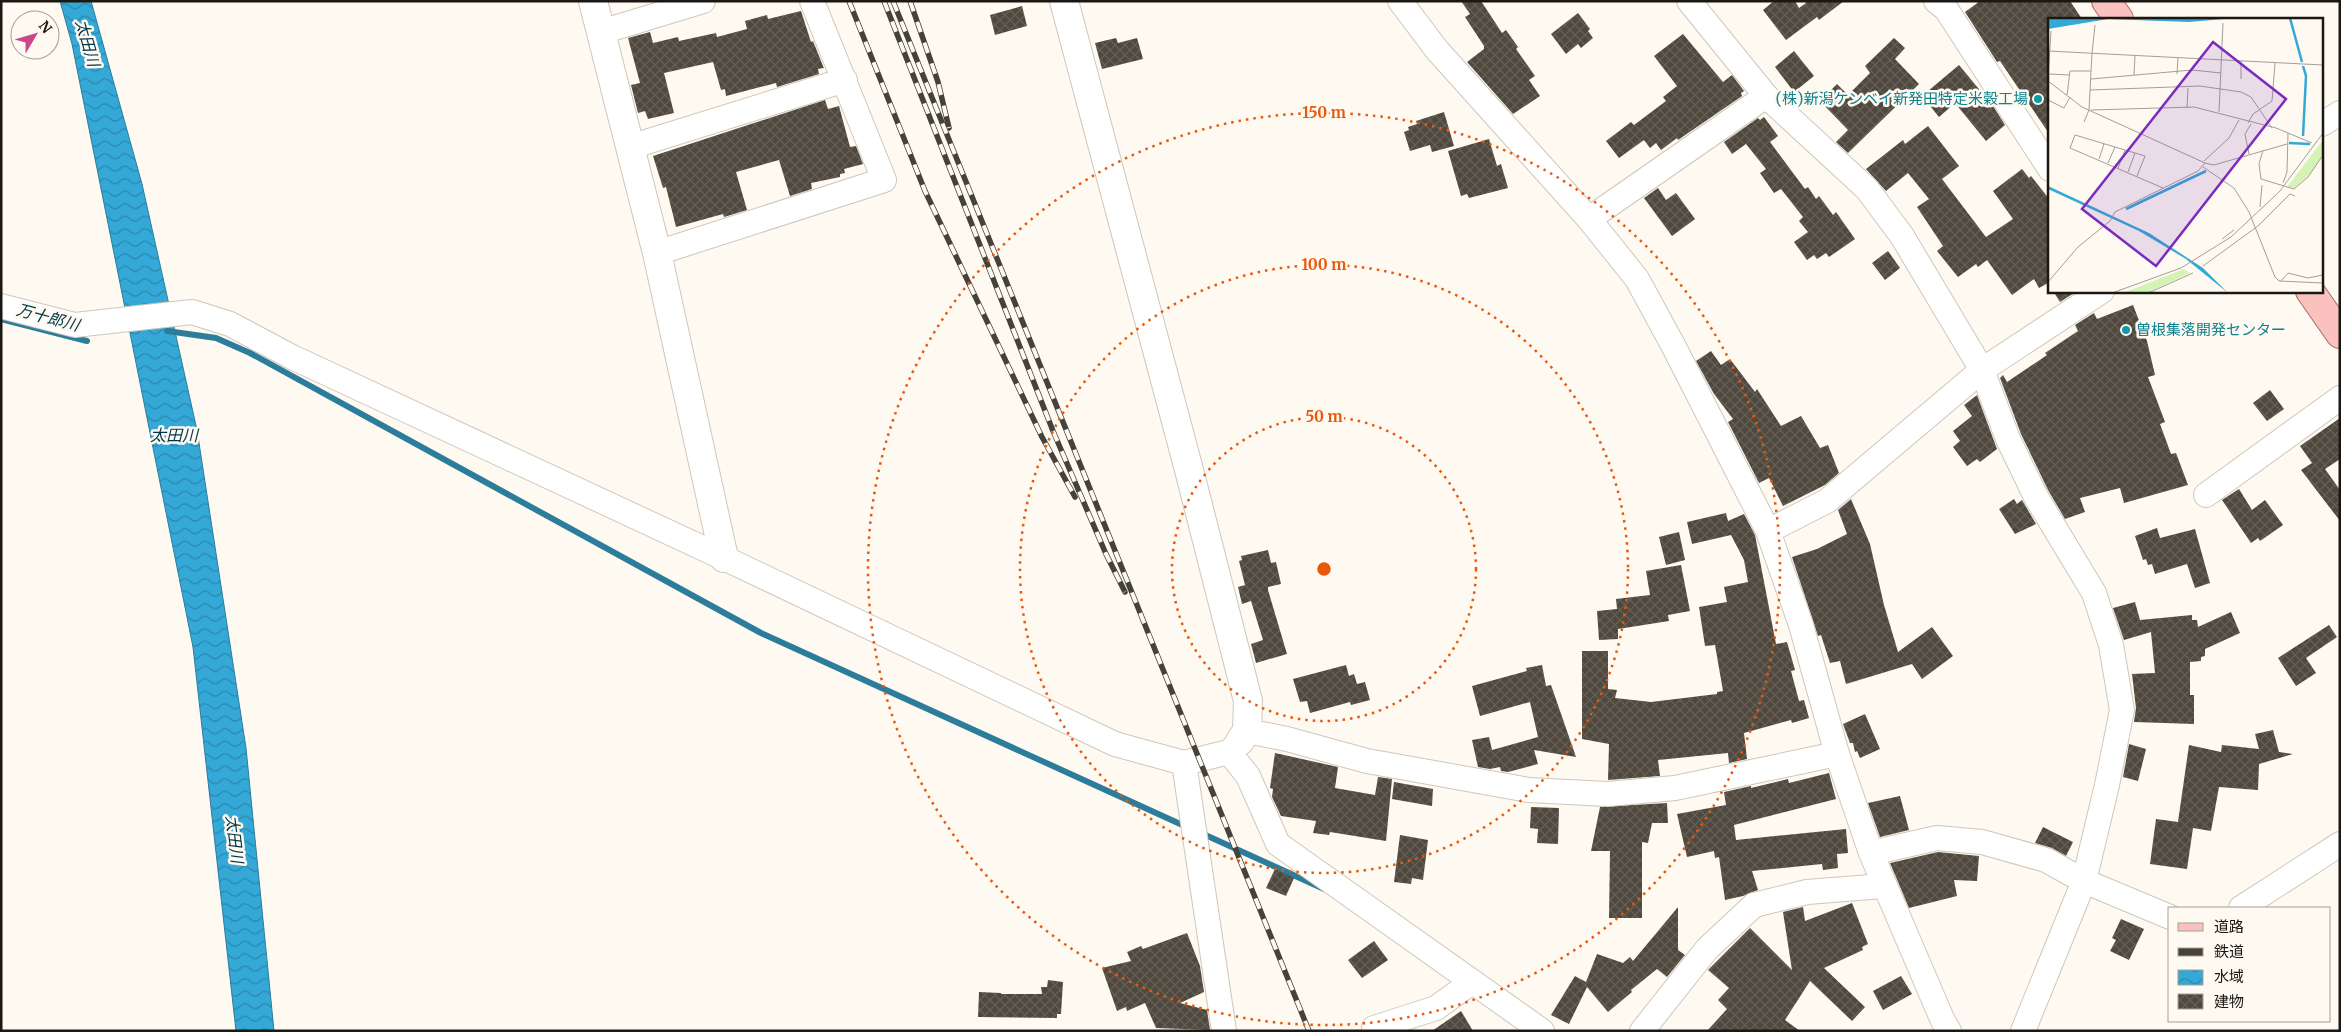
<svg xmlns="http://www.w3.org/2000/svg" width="2341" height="1032" viewBox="0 0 2341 1032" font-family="Merriweather,'Noto Sans JP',serif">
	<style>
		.water { fill: url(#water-waves); stroke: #2c7d9c }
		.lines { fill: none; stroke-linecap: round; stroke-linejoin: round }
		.stream { stroke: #2c7d9c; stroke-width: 6 }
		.building { fill: url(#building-cross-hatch) }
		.street-casing { stroke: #cfc7ba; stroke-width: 26 }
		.secondary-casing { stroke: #cfc7ba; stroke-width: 30 }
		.primary-casing { stroke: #a96b67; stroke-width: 30 }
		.street { stroke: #fff; stroke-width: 24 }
		.secondary { stroke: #fff; stroke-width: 28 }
		.primary { stroke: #fac1bf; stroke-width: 28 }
		.rail-casing { stroke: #45423c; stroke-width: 5.5 }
		.rail { stroke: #fef9f1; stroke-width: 4; stroke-dasharray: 11; stroke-linecap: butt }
		.ring { fill: none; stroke: #e8590c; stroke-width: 2.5; stroke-dasharray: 2.5 5 }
		.culture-dot { fill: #0f9aa8; stroke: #fef9f1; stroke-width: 2 }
		.labels { text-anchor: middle; stroke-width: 5; stroke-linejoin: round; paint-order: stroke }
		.culture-label { font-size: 15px; fill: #0d838f; stroke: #fef9f1; text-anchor: end }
		.water-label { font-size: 16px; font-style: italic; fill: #013548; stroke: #fef9f1 }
		.inset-river { fill: none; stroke: #34a8d7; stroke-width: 2.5 }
		.inset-road { fill: none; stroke: #a39f98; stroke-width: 1 }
		.view { fill: #7b2cbf; fill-opacity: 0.15; stroke: #7b2cbf; stroke-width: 2.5 }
		.inset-edge { fill: none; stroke: #1b1813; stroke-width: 2.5 }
		.centre { fill: #e8590c; stroke: #fef9f1; stroke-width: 2.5 }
		.ring-label { font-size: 15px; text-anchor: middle; font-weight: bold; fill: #e8590c; stroke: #fef9f1; stroke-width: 5; stroke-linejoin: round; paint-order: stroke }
	</style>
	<defs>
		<pattern id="water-waves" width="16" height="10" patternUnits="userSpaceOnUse" patternTransform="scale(1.25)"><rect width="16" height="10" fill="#34a8d7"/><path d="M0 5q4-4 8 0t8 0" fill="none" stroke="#2b88ad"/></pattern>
		<pattern id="building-cross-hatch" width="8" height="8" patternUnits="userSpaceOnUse" patternTransform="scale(1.25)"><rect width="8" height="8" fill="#4f483e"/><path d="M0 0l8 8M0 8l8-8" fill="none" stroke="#655f56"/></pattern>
	</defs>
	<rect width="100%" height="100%" fill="#fef9f1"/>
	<path class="water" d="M 60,1 L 91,1 L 142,184 L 197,430 L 246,748 L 274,1031 L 236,1031 L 193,647 L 72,44 Z"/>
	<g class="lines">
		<g class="stream">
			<path d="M 1,319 L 87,341"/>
			<path d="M 167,331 L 216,338 L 250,353 L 761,633 L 1189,828"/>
			<path d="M 1201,833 L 1324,889"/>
		</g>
	</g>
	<g class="building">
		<path d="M 1461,1 L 1481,1 L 1502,33 L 1506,30 L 1518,47 L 1516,49 L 1535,76 L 1529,80 L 1540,96 L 1513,114 L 1467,62 L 1484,49 L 1484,46 L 1465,17 L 1470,14 Z"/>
		<path d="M 1774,1 L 1795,1 L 1799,8 L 1806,3 L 1805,1 L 1844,1 L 1819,20 L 1817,17 L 1786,40 L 1763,10 Z"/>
		<path d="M 1980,1 L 2070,1 L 2082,19 L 2050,19 L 2050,135 L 2000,61 L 1997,62 L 1965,12 Z"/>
		<path d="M 1022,6 L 1027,26 L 995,35 L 990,15 Z"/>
		<path d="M 801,11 L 811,42 L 813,41 L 823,66 L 824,68 L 818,69 L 819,74 L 777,87 L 776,83 L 726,96 L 725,89 L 721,90 L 713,62 L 664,73 L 674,113 L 648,119 L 645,111 L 638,113 L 631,85 L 640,83 L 628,38 L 650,32 L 653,43 L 678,37 L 679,41 L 716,33 L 717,37 L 747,29 L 745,21 L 767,15 L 768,19 Z"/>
		<path d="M 1578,13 L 1590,29 L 1588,31 L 1593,38 L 1581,48 L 1578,44 L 1566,54 L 1551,34 Z"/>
		<path d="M 1683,34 L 1723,82 L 1732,75 L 1744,91 L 1741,93 L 1742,96 L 1678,140 L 1677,138 L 1661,150 L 1656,143 L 1650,148 L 1644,140 L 1619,158 L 1606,141 L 1631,122 L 1634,125 L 1666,101 L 1663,97 L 1677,86 L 1654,56 Z"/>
		<path d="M 1116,38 L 1118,43 L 1137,38 L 1143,59 L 1102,69 L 1095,43 Z"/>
		<path d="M 1894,38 L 1905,48 L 1895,59 L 1919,84 L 1848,153 L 1836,142 L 1848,130 L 1820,101 L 1837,84 L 1848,95 L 1870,73 L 1865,66 Z"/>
		<path d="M 1794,51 L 1814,76 L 1794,92 L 1775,67 Z"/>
		<path d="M 1959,65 L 1993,106 L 2005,125 L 1986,141 L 1955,103 L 1939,117 L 1922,96 Z"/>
		<path d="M 825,100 L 828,109 L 839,106 L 850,147 L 856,146 L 863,164 L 844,169 L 845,173 L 840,174 L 840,177 L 811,183 L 812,189 L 790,196 L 779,160 L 736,172 L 747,210 L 724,217 L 723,214 L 676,227 L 666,187 L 663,188 L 653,156 Z"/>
		<path d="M 1444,112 L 1454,146 L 1432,152 L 1430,145 L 1410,151 L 1404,132 L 1409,130 L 1408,127 L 1417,124 L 1416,121 Z"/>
		<path d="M 1764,117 L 1778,136 L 1770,142 L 1805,189 L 1808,187 L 1816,199 L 1819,196 L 1833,215 L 1836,212 L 1855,239 L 1829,257 L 1826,253 L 1817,259 L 1814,255 L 1807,260 L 1794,242 L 1808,232 L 1799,221 L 1803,217 L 1781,189 L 1774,193 L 1760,173 L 1766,169 L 1746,144 L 1732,154 L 1724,142 L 1758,118 L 1760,120 Z"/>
		<path d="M 1928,126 L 1959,166 L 1942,179 L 1986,237 L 2013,219 L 1993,191 L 2022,169 L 2029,178 L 2031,176 L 2050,200 L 2050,282 L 2039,288 L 2034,279 L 2012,295 L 1987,260 L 1978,267 L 1976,264 L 1958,277 L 1937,251 L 1943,246 L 1917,207 L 1929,199 L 1908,173 L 1886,191 L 1866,169 L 1903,140 L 1905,144 Z"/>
		<path d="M 1489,139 L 1497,166 L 1501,164 L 1508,188 L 1469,198 L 1467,194 L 1461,196 L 1448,151 Z"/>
		<path d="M 1658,188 L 1666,200 L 1676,193 L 1695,219 L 1672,236 L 1644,198 Z"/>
		<path d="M 1888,251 L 1900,268 L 1885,280 L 1872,263 Z"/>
		<path d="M 2053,291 L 2077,291 L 2060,302 Z"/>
		<path d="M 2133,305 L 2147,341 L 2155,375 L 2148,377 L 2165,422 L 2160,424 L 2171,454 L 2176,453 L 2188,485 L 2124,503 L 2120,488 L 2080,498 L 2085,512 L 2065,519 L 2048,490 L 2021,434 L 2000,378 L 2003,375 L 2007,382 L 2047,355 L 2045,353 L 2078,331 L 2075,325 L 2094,313 L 2097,319 Z"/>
		<path d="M 1711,351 L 1721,365 L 1730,359 L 1755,392 L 1757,389 L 1781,426 L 1801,416 L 1820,448 L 1828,445 L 1839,473 L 1825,485 L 1783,506 L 1769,478 L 1759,483 L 1728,422 L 1733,419 L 1714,394 L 1696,361 Z"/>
		<path d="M 2270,390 L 2284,409 L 2267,421 L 2253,403 Z"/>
		<path d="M 1977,395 L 1997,449 L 1980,462 L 1977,459 L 1967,466 L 1953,447 L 1960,441 L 1953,431 L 1972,416 L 1964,405 Z"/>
		<path d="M 2340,418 L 2340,459 L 2325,469 L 2340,490 L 2340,521 L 2301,470 L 2312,463 L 2300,446 Z"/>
		<path d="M 2239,489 L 2252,510 L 2265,500 L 2283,525 L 2260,541 L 2258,538 L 2251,543 L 2222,500 Z"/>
		<path d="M 1851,499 L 1870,544 L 1884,605 L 1898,652 L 1932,627 L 1953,656 L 1922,679 L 1912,664 L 1846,684 L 1840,661 L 1830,663 L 1821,635 L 1818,636 L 1792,557 L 1817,549 L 1847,534 L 1838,510 Z"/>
		<path d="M 2014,499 L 2017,504 L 2022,500 L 2036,524 L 2015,534 L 1999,509 Z"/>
		<path d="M 1726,513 L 1728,521 L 1744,514 L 1755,535 L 1776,644 L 1787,642 L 1795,670 L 1791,671 L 1799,701 L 1804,700 L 1809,718 L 1792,723 L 1791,720 L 1744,733 L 1747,759 L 1729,763 L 1728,753 L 1658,760 L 1660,776 L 1608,780 L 1609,744 L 1582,739 L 1582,651 L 1608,651 L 1608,689 L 1617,690 L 1615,698 L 1651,702 L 1717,694 L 1717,692 L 1723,691 L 1715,645 L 1705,646 L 1699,607 L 1727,602 L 1724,587 L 1748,582 L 1744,560 L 1731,535 L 1692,544 L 1687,522 Z"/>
		<path d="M 2157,528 L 2160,538 L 2195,529 L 2210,583 L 2195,588 L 2187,564 L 2155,574 L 2152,564 L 2148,565 L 2146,559 L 2143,560 L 2135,536 Z"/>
		<path d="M 1679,532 L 1685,560 L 1666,565 L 1659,537 Z"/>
		<path d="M 1268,550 L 1271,563 L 1276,562 L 1281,584 L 1268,587 L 1268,590 L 1287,654 L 1256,663 L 1251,644 L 1263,640 L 1251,601 L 1242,604 L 1238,587 L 1245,585 L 1239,561 L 1242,560 L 1241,556 Z"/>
		<path d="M 1681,565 L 1690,611 L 1668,615 L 1669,621 L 1618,629 L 1618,639 L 1599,640 L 1597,611 L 1617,609 L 1616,599 L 1650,595 L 1646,571 Z"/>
		<path d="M 2135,602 L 2140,620 L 2192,615 L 2192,620 L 2197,620 L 2198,627 L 2231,612 L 2240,633 L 2205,649 L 2205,656 L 2201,657 L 2201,661 L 2190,662 L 2190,695 L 2194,695 L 2194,724 L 2134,722 L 2136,708 L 2132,674 L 2155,673 L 2151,632 L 2124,640 L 2113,608 Z"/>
		<path d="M 2329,625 L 2337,637 L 2306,658 L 2316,673 L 2296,686 L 2278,658 Z"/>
		<path d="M 1346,665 L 1349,676 L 1354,674 L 1357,684 L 1365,682 L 1370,700 L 1351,705 L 1350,702 L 1310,713 L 1307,701 L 1300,702 L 1293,679 Z"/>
		<path d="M 1542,665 L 1546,686 L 1551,685 L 1576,757 L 1534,750 L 1538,764 L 1508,772 L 1501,771 L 1500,767 L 1490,769 L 1478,767 L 1472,740 L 1489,737 L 1492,750 L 1538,737 L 1530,702 L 1480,716 L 1472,686 L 1527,671 L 1526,668 Z"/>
		<path d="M 1865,714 L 1880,749 L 1860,758 L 1857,751 L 1855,752 L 1853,743 L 1850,743 L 1843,724 Z"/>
		<path d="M 2273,730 L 2279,752 L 2293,754 L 2259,764 L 2258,790 L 2219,787 L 2211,831 L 2193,828 L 2187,869 L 2150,864 L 2156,819 L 2178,822 L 2189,745 L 2221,752 L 2222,745 L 2259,749 L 2255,734 Z"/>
		<path d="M 2129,744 L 2146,749 L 2138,781 L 2123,777 Z"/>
		<path d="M 1275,753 L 1338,767 L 1335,788 L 1375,795 L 1378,777 L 1392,779 L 1386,841 L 1330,832 L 1329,835 L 1313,833 L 1316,821 L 1281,816 L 1272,797 L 1273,789 L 1270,788 Z"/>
		<path d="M 1829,773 L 1836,799 L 1734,825 L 1736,840 L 1846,829 L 1848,853 L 1837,854 L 1838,868 L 1823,870 L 1822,864 L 1752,871 L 1758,890 L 1743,896 L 1725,900 L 1719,857 L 1715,858 L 1714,851 L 1687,857 L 1677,814 L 1726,805 L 1724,792 L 1751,786 L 1751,788 L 1788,779 L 1789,783 Z"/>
		<path d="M 1394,782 L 1433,789 L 1432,806 L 1392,799 Z"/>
		<path d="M 1900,796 L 1909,830 L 1880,837 L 1868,803 Z"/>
		<path d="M 1667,803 L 1668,823 L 1652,823 L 1648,843 L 1642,842 L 1642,918 L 1609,918 L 1610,851 L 1591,851 L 1600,807 Z"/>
		<path d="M 1531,807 L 1559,808 L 1558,844 L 1537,843 L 1538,829 L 1530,828 Z"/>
		<path d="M 2043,827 L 2073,842 L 2066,856 L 2052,848 L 2035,843 Z"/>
		<path d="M 1400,835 L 1428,840 L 1423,880 L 1412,878 L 1411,884 L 1394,882 Z"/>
		<path d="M 1938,852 L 1979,856 L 1977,881 L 1954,880 L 1957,896 L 1909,908 L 1890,863 Z"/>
		<path d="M 1275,869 L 1294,878 L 1286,896 L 1266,888 Z"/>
		<path d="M 1852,903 L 1868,944 L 1862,947 L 1863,950 L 1824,968 L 1865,1007 L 1852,1021 L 1810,981 L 1785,1020 L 1800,1031 L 1707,1031 L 1727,1009 L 1718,1000 L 1729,988 L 1708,970 L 1750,928 L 1792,970 L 1783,912 L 1803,907 L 1805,921 Z"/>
		<path d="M 1678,907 L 1678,950 L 1685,955 L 1667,977 L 1657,969 L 1631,990 L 1632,992 L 1608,1012 L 1587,987 L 1569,1024 L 1551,1015 L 1575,976 L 1586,982 L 1597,954 L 1623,963 L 1630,957 L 1633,961 Z"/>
		<path d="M 2121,919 L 2144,929 L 2129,960 L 2110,951 L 2116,940 L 2112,938 Z"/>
		<path d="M 1187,933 L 1200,966 L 1204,992 L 1180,1003 L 1207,1010 L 1210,1030 L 1156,1028 L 1145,1003 L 1127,1011 L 1126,1007 L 1117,1011 L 1102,968 L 1131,961 L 1127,952 L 1141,946 L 1143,949 Z"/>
		<path d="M 1374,941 L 1388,960 L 1362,978 L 1348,960 Z"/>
		<path d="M 1901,976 L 1912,994 L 1883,1010 L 1873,991 Z"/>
		<path d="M 1048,980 L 1063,982 L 1061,1014 L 1057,1014 L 1057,1018 L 978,1017 L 979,992 L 1001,993 L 1001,994 L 1042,994 L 1041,987 L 1047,987 Z"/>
		<path d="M 1461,1011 L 1473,1031 L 1432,1031 Z"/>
	</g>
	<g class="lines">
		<defs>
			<g id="street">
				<path d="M 1400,1 L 1437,50 L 1589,219 L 1637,279 L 1674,347 L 1768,531 L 1801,625 L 1837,754 L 1871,853 L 1943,1021 L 1949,1031"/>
				<path d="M 1689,1 L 1766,96 L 1867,189 L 1902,236 L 1982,370 L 2008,439 L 2036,497 L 2094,593 L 2111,645 L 2122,710 L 2107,785 L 2084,881 L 2023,1031"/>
				<path d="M 1936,1 L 1946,9 L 2050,169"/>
				<path d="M 601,32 L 703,1"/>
				<path d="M 2322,124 L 2340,113"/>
				<path d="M 630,147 L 845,80"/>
				<path d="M 1589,219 L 1766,96"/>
				<path d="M 657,253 L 884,180 L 812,1"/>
				<path d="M 1,306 L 75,325 L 192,312 L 230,324 L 292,357 L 724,558 L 1115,744 L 1184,763 L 1229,752 L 1240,741"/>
				<path d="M 2206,495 L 2340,398"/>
				<path d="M 1768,531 L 1827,501 L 1982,370 L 2102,291"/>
				<path d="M 1247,731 L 1287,739 L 1367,761 L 1529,790 L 1608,794 L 1675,788 L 1837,754"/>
				<path d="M 1229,752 L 1248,776 L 1278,844 L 1542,1031"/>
				<path d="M 1184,763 L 1224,1031"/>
				<path d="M 1871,853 L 1937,838 L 1982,842 L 2046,860 L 2084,881 L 2170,917"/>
				<path d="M 2241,908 L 2340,844"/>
				<path d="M 1374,1028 L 1436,1008 L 1472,982"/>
				<path d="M 1642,1031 L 1707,949 L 1754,905 L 1807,892 L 1883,886"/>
			</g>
			<g id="secondary">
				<path d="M 593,1 L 657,253 L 724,558"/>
				<path d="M 1064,1 L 1189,470 L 1248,701 L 1247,731 L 1240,741"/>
			</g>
			<g id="primary">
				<path d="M 2106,1 L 2119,19"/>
				<path d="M 2310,291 L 2340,334"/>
			</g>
		</defs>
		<use href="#street" class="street-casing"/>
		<use href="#secondary" class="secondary-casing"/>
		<use href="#primary" class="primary-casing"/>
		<use href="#street" class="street"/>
		<use href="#secondary" class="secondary"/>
		<use href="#primary" class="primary"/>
		<defs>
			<g id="rail">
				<path d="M 849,1 L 925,191 L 1042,437 L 1075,497"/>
				<path d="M 884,1 L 1053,431 L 1106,554 L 1125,592"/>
				<path d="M 893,1 L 1309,1031"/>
				<path d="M 910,1 L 938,82 L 949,128"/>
			</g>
		</defs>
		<use href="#rail" class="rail-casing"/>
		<use href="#rail" class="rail"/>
	</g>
	<g class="ring">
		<circle cx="1324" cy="569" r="152"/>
		<circle cx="1324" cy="569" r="304"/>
		<circle cx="1324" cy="569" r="456"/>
	</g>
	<g class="culture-dot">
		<circle cx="2038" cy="99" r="5"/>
		<circle cx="2126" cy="330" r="5"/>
	</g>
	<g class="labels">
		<g class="culture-label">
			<text x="2028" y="104">(株)新潟ケンベイ新発田特定米穀工場</text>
			<text x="2136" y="335" text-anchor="start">曽根集落開発センター</text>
		</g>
		<g class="water-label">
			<text transform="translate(88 43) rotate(74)" y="6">太田川</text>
			<text transform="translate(48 317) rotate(15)" y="6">万十郎川</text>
			<text x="174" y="441">太田川</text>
			<text transform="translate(235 839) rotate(83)" y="6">太田川</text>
		</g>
	</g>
	<g transform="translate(2048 18)">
		<rect width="275" height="275" fill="#fef9f1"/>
		<path d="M 275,122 L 275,136 L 262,156 L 246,170 L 239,169 ZM 136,251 L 142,255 L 98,275 L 75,275 Z" fill="#d5f3b5"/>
		<path d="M 0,0 L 188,0 L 141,4 L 60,1 L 0,11 ZM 0,168 L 101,215 L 155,250 L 180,275 L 138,241 L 91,213 L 0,171 Z" fill="#34a8d7"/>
		<path class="inset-river" d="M 242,0 L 254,44M 255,118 L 258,58 L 255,48M 241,125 L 262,126M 78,191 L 158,153"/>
		<path class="inset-road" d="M 0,33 L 275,47M 44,35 L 47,7M 1,56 L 22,57M 129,56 L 130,40M 86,57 L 87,37M 0,61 L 3,13M 43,61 L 144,52 L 173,55M 193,61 L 193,43M 0,63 L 34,89 L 157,145 L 150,153 L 67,194 L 62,203 L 30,229 L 0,264M 42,72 L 152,68 L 193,74 L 203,79 L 224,110M 19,77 L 22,53 L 43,53M 0,82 L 16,90 L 22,79M 139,90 L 140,70M 43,92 L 146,89 L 228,110 L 264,125M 171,94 L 175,5M 36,104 L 41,92 L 44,35M 200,105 L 205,96 L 224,83 L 227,45M 215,132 L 211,146 L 213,161 L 246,171 L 260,159 L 275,137M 201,136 L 197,116 L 203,106M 51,141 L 56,126M 156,143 L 181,120 L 191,102M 60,145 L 67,129M 157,145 L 166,147 L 239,126M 155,149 L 186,170 L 201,194 L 227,259 L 231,263 L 275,265M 70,150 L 77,132M 80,154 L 87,135M 89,158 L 97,138 L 27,117 L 22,130 L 115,170M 235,165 L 239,154 L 240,115M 212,189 L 214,167M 174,221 L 186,212M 155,248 L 210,208 L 242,176 L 247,178M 233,263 L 240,255 L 260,260 L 275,257M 64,275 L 133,250 L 183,219 L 232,173 L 275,115M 100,275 L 145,255"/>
		<path class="view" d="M 165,24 L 238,81 L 108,248 L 34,191 Z"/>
		<rect width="275" height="275" class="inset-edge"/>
	</g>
	<circle cx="1324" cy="569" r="8" class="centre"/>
	<g class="ring-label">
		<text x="1324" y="118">150 m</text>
		<text x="1324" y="270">100 m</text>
		<text x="1324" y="422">50 m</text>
	</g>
	<rect width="2341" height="1032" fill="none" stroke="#1b1813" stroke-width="5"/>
	<rect x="2168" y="907" width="162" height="115" fill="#fef9f1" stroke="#a39f98"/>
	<rect x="2178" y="923" width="25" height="8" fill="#fac1bf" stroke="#a39f98"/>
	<text x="2214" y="932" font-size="15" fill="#1b1813">道路</text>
	<rect x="2178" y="948" width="25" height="8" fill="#45423c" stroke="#a39f98"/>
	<text x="2214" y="957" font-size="15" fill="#1b1813">鉄道</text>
	<rect x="2178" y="970" width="25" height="15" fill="url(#water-waves)" stroke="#a39f98"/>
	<text x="2214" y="982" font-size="15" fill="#1b1813">水域</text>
	<rect x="2178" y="994" width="25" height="15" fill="url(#building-cross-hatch)" stroke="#a39f98"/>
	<text x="2214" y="1007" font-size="15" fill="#1b1813">建物</text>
	<g transform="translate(35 35) rotate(52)"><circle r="24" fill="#fef9f1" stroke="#a39f98"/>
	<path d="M0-4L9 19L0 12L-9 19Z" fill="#cb468a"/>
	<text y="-8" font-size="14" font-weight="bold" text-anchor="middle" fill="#1b1813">N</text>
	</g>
</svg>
